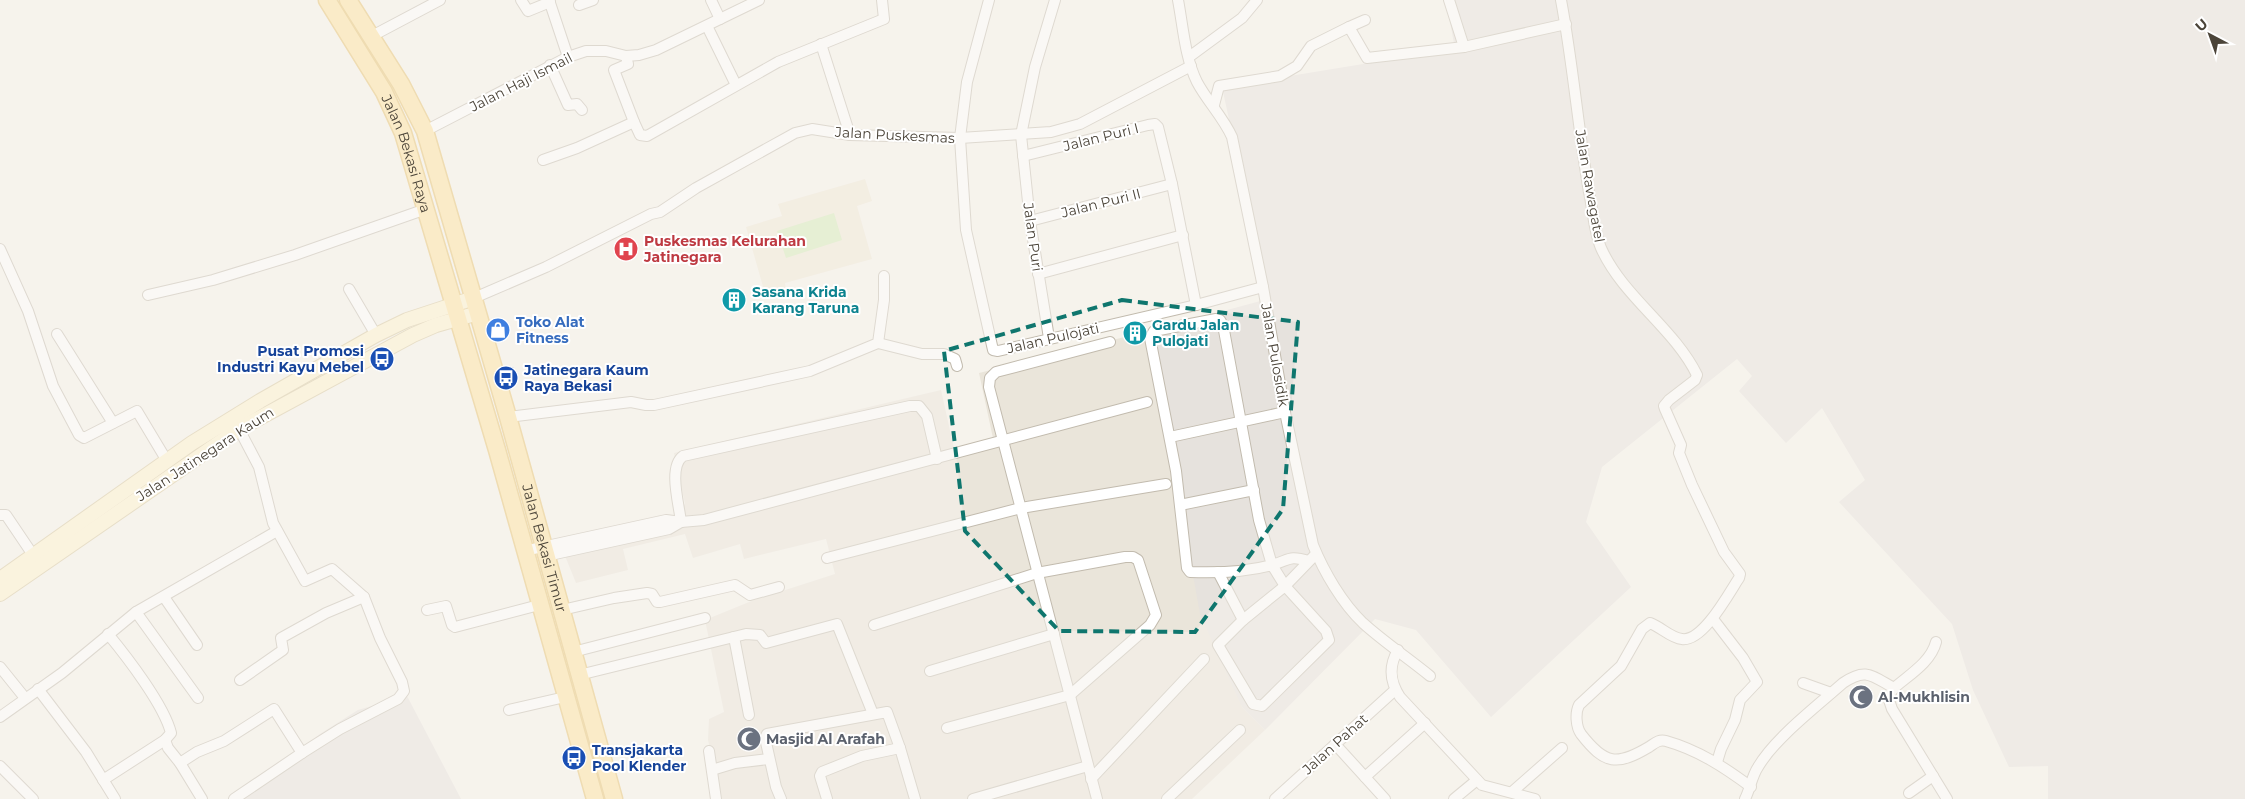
<svg xmlns="http://www.w3.org/2000/svg" width="2245" height="799" viewBox="0 0 2245 799" font-family="Montserrat,sans-serif">
	<style>
		.residential { fill: #eae5da }
		.industrial { fill: #e6e2dd }
		.education { fill: #efe8d6 }
		.green { fill: #d2eab5 }
		.lines { fill: none; stroke-linecap: round; stroke-linejoin: round }
		.street-casing { stroke: #c2bbae; stroke-width: 12 }
		.secondary-casing { stroke: #d6c79b; stroke-width: 16 }
		.primary-casing { stroke: #e6c16a; stroke-width: 19 }
		.street { stroke: #fff; stroke-width: 10 }
		.secondary { stroke: #fff3cd; stroke-width: 14 }
		.primary { stroke: #ffe39c; stroke-width: 16 }
		.marked { fill: none; stroke: #0f766e; stroke-width: 4; stroke-dasharray: 10 6; stroke-linejoin: round }
		.labels { text-anchor: middle; stroke-width: 4; stroke-linejoin: round; paint-order: stroke }
		.street-label { font-size: 14px; fill: #4b4439; stroke: #fff }
		.health-label { font-size: 14px; font-weight: bold; fill: #be3a42; stroke: #fff; text-anchor: start }
		.culture-label { font-size: 14px; font-weight: bold; fill: #0d838f; stroke: #fff; text-anchor: start }
		.shop-label { font-size: 14px; font-weight: bold; fill: #366cbe; stroke: #fff; text-anchor: start }
		.transit-label { font-size: 14px; font-weight: bold; fill: #164399; stroke: #fff; text-anchor: start }
		.worship-label { font-size: 14px; font-weight: bold; fill: #5b616d; stroke: #fff; text-anchor: start }
	</style>
	<rect width="100%" height="100%" fill="#f6f3ec"/>
	<path class="residential" d="M 1149,331 L 1242,707 L 1265,730 L 1192,799 L 722,799 L 708,740 L 709,719 L 724,712 L 705,620 L 754,600 L 835,574 L 826,539 L 744,559 L 740,544 L 693,558 L 685,534 L 623,549 L 628,570 L 576,583 L 559,541 L 671,518 L 685,504 L 674,453 L 941,390 L 955,453 L 994,443 L 979,373 Z"/>
	<g class="industrial">
		<path d="M 1446,0 L 2245,0 L 2245,799 L 2048,799 L 2048,766 L 2009,767 L 1973,690 L 1952,624 L 1839,502 L 1865,480 L 1822,408 L 1786,443 L 1739,391 L 1752,376 L 1737,359 L 1602,467 L 1586,522 L 1631,587 L 1491,717 L 1416,630 L 1375,619 L 1265,730 L 1242,707 L 1200,614 L 1149,331 L 1268,299 L 1222,87 L 1455,49 Z"/>
		<path d="M 407,696 L 461,799 L 239,799 L 238,795 L 320,734 L 358,710 Z"/>
	</g>
	<path class="education" d="M 865,179 L 872,201 L 857,206 L 872,259 L 785,283 L 786,291 L 766,297 L 746,227 L 782,216 L 778,204 Z"/>
	<path class="green" d="M 834,213 L 842,240 L 786,258 L 777,231 Z"/>
	<g class="lines">
		<defs>
			<g id="street">
				<path d="M 521,0 L 528,11 L 550,2"/>
				<path d="M 549,0 L 568,57"/>
				<path d="M 711,0 L 720,19"/>
				<path d="M 989,0 L 967,82 L 960,138 L 966,230 L 993,350 L 998,351 L 1196,305 L 1263,287"/>
				<path d="M 1178,0 C 1183,26 1185,58 1197,82 C 1207,101 1223,117 1232,137 L 1263,287 L 1285,412 L 1313,545 C 1324,572 1342,603 1363,623 C 1384,642 1408,658 1430,676"/>
				<path d="M 1449,0 L 1464,47"/>
				<path d="M 1561,0 C 1573,64 1578,128 1589,192 C 1593,210 1594,232 1601,248 C 1623,297 1674,328 1697,375 L 1695,380 L 1669,400 L 1664,406 L 1665,409 L 1681,445 L 1679,453 L 1692,485 L 1724,552 L 1740,574 L 1739,578 C 1729,593 1703,642 1682,639 C 1671,638 1661,627 1650,623 L 1642,629 L 1621,666 L 1579,705 C 1575,713 1576,727 1581,734 C 1605,765 1617,766 1649,747 C 1655,743 1659,739 1666,741 C 1698,750 1724,767 1751,787"/>
				<path d="M 579,5 L 593,0"/>
				<path d="M 707,26 L 736,85"/>
				<path d="M 1349,27 L 1365,20"/>
				<path d="M 372,36 L 440,0"/>
				<path d="M 821,44 L 850,135"/>
				<path d="M 626,56 L 628,64 L 614,70 L 634,122"/>
				<path d="M 1189,57 L 1242,18 L 1257,0"/>
				<path d="M 550,65 L 568,105 L 577,104 L 582,110"/>
				<path d="M 1214,105 L 1219,86 L 1280,76 L 1297,66 L 1311,46 L 1349,27 L 1367,58 L 1464,47 L 1566,24"/>
				<path d="M 425,131 L 568,57 L 586,51 L 606,51 L 626,56 L 639,55 L 656,50 L 759,0"/>
				<path d="M 1023,156 L 1148,125 L 1155,124 L 1158,127 L 1172,184 L 1196,305"/>
				<path d="M 543,160 L 577,148 L 634,122 L 640,135 L 647,136 L 778,62 L 884,19 L 882,0"/>
				<path d="M 1030,221 L 1172,184"/>
				<path d="M 0,249 L 28,311 L 53,386 L 79,435 L 84,438 L 137,411 L 167,461"/>
				<path d="M 1038,274 L 1183,235"/>
				<path d="M 349,289 L 376,335"/>
				<path d="M 148,295 L 213,280 L 295,255 L 426,209"/>
				<path d="M 474,298 L 546,267 L 651,214 L 660,212 L 696,188 L 795,133 L 812,129 L 850,135 L 960,138 L 1051,132 L 1080,124 L 1191,66"/>
				<path d="M 57,334 L 113,423"/>
				<path d="M 1049,338 L 1030,221 L 1021,135 L 1035,67 L 1055,0"/>
				<path d="M 878,343 L 922,354 L 944,354 L 955,359 L 957,366"/>
				<path d="M 508,417 L 631,402 L 646,405 L 654,405 L 810,371 L 878,343 L 884,300 L 884,276"/>
				<path d="M 1170,437 L 1285,412"/>
				<path d="M 1180,505 L 1254,490"/>
				<path d="M 0,515 L 6,515 L 33,555"/>
				<path d="M 681,522 C 679,504 668,467 683,456 L 910,406 L 919,406 L 927,416 L 937,459"/>
				<path d="M 524,551 L 666,520 L 681,522 L 704,520 L 1147,402"/>
				<path d="M 827,558 L 1021,508 L 1166,484"/>
				<path d="M 547,559 L 555,554 L 669,529 L 681,522"/>
				<path d="M 1309,561 C 1288,555 1290,560 1272,565 C 1246,572 1217,573 1190,572 L 1187,568 L 1176,471 L 1150,338 L 1154,331 L 1216,319 L 1220,320 L 1223,325 L 1259,520 L 1272,565 L 1285,586 L 1243,620 L 1218,645 L 1253,704 L 1262,706 L 1329,640 L 1326,631 L 1285,586 L 1316,554"/>
				<path d="M 1218,572 L 1243,620"/>
				<path d="M 164,597 L 197,645"/>
				<path d="M 427,610 L 446,606 L 452,625 L 455,627 L 539,605"/>
				<path d="M 562,610 L 614,598 L 647,593 L 652,594 L 657,602 L 660,602 L 735,585 L 750,595 L 779,587"/>
				<path d="M 136,612 L 198,698"/>
				<path d="M 1713,619 L 1743,658 L 1757,682 L 1740,700 L 1735,720 L 1721,749 L 1717,762"/>
				<path d="M 874,625 L 1037,573 L 1125,557 L 1133,557 L 1138,560 L 1156,615 L 1150,625 L 1070,695 L 947,728"/>
				<path d="M 734,637 L 749,715"/>
				<path d="M 1398,650 C 1388,667 1390,682 1400,697 L 1482,785 L 1535,799"/>
				<path d="M 573,652 L 705,618"/>
				<path d="M 0,667 L 25,698"/>
				<path d="M 930,671 L 1054,634"/>
				<path d="M 579,675 L 746,634 L 760,635 L 766,643 L 837,624 L 873,714"/>
				<path d="M 240,680 L 283,650 L 281,638 L 326,613 L 364,597"/>
				<path d="M 1803,683 L 1831,693"/>
				<path d="M 1894,688 L 1888,697 L 1892,709 L 1947,799"/>
				<path d="M 38,689 L 86,752 L 115,799"/>
				<path d="M 509,710 L 565,697"/>
				<path d="M 0,717 L 62,673 L 136,612 L 277,531"/>
				<path d="M 165,740 L 168,748 L 180,763 L 197,752 L 224,741 L 274,709 L 302,753 L 340,729 L 398,699 L 404,691 L 402,682 L 380,638 L 364,597 L 332,569 L 305,581 L 273,523 L 259,467 L 239,429"/>
				<path d="M 1335,744 L 1385,799"/>
				<path d="M 709,751 L 716,799"/>
				<path d="M 180,763 L 202,799"/>
				<path d="M 0,766 L 33,799"/>
				<path d="M 712,770 L 735,763 L 769,759"/>
				<path d="M 1365,777 L 1425,723"/>
				<path d="M 1091,779 L 1204,659"/>
				<path d="M 103,780 L 165,740 L 171,733 C 164,705 127,657 108,634"/>
				<path d="M 1512,792 L 1562,748"/>
				<path d="M 1909,793 L 1933,776"/>
				<path d="M 234,799 L 302,753"/>
				<path d="M 781,799 L 776,787 L 765,738 L 767,734 L 887,712 L 900,748 L 915,799"/>
				<path d="M 827,799 L 820,776 L 822,772 L 862,756 L 900,748"/>
				<path d="M 973,799 L 1088,766"/>
				<path d="M 1097,799 L 989,387 L 990,378 L 996,372 L 1110,342"/>
				<path d="M 1167,799 L 1240,730"/>
				<path d="M 1275,799 L 1395,690"/>
				<path d="M 1454,799 L 1477,780"/>
				<path d="M 1745,799 C 1750,789 1752,776 1758,767 C 1775,738 1817,706 1843,683 C 1866,667 1872,676 1894,688 C 1909,675 1931,662 1936,642"/>
			</g>
			<g id="secondary">
				<path d="M 0,579 L 192,443 L 260,401 L 376,335 L 407,320 L 474,298"/>
				<path d="M 0,594 L 239,429 L 413,335 L 436,325 L 478,313"/>
			</g>
			<g id="primary">
				<path id="s1" d="M 327,0 L 384,92 L 403,133 L 497,450 L 595,799"/>
				<path id="s2" d="M 348,0 L 401,84 L 425,131 L 508,417 L 614,799"/>
			</g>
		</defs>
		<use href="#street" class="street-casing"/>
		<use href="#secondary" class="secondary-casing"/>
		<use href="#primary" class="primary-casing"/>
		<use href="#street" class="street"/>
		<use href="#secondary" class="secondary"/>
		<use href="#primary" class="primary"/>
	</g>
	<path d="M0 0H2245V799H0ZM 1122,300 L 1298,322 L 1283,509 L 1195,632 L 1059,631 L 965,531 L 944,351 Z" fill="#f6f3ec" fill-opacity=".55" fill-rule="evenodd"/>
	<path class="marked" d="M 1122,300 L 1298,322 L 1283,509 L 1195,632 L 1059,631 L 965,531 L 944,351 Z"/>
	<defs>
		<symbol id="hospital-disc" viewBox="-11 -11 22 22"><circle r="9.5" fill="#e0444e" stroke="#fff"/><path d="M-5-5h3v3.5h4V-5h3V5h-3V1.5h-4V5h-3Z" fill="#fff"/></symbol>
		<symbol id="building-disc" viewBox="-11 -11 22 22"><circle r="9.5" fill="#0f9aa8" stroke="#fff"/><path d="M-4-6H4V6H1V3H-1V6H-4ZM-2.5-4.3h1.7v1.8h-1.7ZM.8-4.3h1.7v1.8H.8ZM-2.5-1h1.7V.8h-1.7ZM.8-1h1.7V.8H.8Z" fill="#fff"/></symbol>
		<symbol id="shop-disc" viewBox="-11 -11 22 22"><circle r="9.5" fill="#3f7fe0" stroke="#fff"/><path d="M-5-2.5h2.3a2.7 3.5 0 0 1 5.4 0H5L5.5 6h-11ZM-1.5-2.5h3a1.5 2.3 0 0 0-3 0Z" fill="#fff"/></symbol>
		<symbol id="bus-disc" viewBox="-11 -11 22 22"><circle r="9.5" fill="#1a4fb4" stroke="#fff"/><path d="M-5-6H5V4H4V6H2V4H-2V6H-4V4H-5ZM-3.5-4V0h7V-4ZM-3.5 1.2v1.5H-2V1.2ZM2 1.2v1.5H3.5V1.2Z" fill="#fff"/></symbol>
		<symbol id="mosque-disc" viewBox="-11 -11 22 22"><circle r="9.5" fill="#6b7280" stroke="#fff"/><path d="M3.5-4.9A6 6 0 1 0 3.5 4.9A5 5 0 1 1 3.5-4.9Z" fill="#fff"/></symbol>
	</defs>
	<g fill-rule="evenodd">
		<use href="#hospital-disc" x="612" y="235" width="28" height="28"/>
		<use href="#building-disc" x="720" y="286" width="28" height="28"/>
		<use href="#shop-disc" x="484" y="316" width="28" height="28"/>
		<use href="#building-disc" x="1121" y="319" width="28" height="28"/>
		<use href="#bus-disc" x="368" y="345" width="28" height="28"/>
		<use href="#bus-disc" x="492" y="364" width="28" height="28"/>
		<use href="#mosque-disc" x="1847" y="683" width="28" height="28"/>
		<use href="#mosque-disc" x="735" y="725" width="28" height="28"/>
		<use href="#bus-disc" x="560" y="744" width="28" height="28"/>
	</g>
	<g class="labels">
		<g class="street-label">
			<text transform="translate(521 82) rotate(-27)" y="5">Jalan Haji Ismail</text>
			<text transform="translate(895 135) rotate(3)" y="5">Jalan Puskesmas</text>
			<text transform="translate(1101 137) rotate(-14)" y="5">Jalan Puri I</text>
			<text dy="5" stroke="none"><textPath href="#s1" startOffset="174">Jalan Bekasi Raya</textPath></text>
			<text transform="translate(1590 186) rotate(80)" y="5">Jalan Rawagatel</text>
			<text transform="translate(1101 203) rotate(-14)" y="5">Jalan Puri II</text>
			<text transform="translate(1033 237) rotate(82)" y="5">Jalan Puri</text>
			<text transform="translate(1053 338) rotate(-13)" y="5">Jalan Pulojati</text>
			<text transform="translate(1275 355) rotate(80)" y="5">Jalan Pulosidik</text>
			<text transform="translate(205 454) rotate(-33)" y="5">Jalan Jatinegara Kaum</text>
			<text dy="5" stroke="none"><textPath href="#s2" startOffset="586">Jalan Bekasi Timur</textPath></text>
			<text transform="translate(1335 744) rotate(-42)" y="5">Jalan Pahat</text>
		</g>
		<g class="health-label">
			<text x="644" y="246">Puskesmas Kelurahan<tspan x="644" dy="16">Jatinegara</tspan></text>
		</g>
		<g class="culture-label">
			<text x="752" y="297">Sasana Krida<tspan x="752" dy="16">Karang Taruna</tspan></text>
			<text x="1152" y="330">Gardu Jalan<tspan x="1152" dy="16">Pulojati</tspan></text>
		</g>
		<g class="shop-label">
			<text x="516" y="327">Toko Alat<tspan x="516" dy="16">Fitness</tspan></text>
		</g>
		<g class="transit-label">
			<text x="364" y="356" text-anchor="end">Pusat Promosi<tspan x="364" dy="16">Industri Kayu Mebel</tspan></text>
			<text x="524" y="375">Jatinegara Kaum<tspan x="524" dy="16">Raya Bekasi</tspan></text>
			<text x="592" y="755">Transjakarta<tspan x="592" dy="16">Pool Klender</tspan></text>
		</g>
		<g class="worship-label">
			<text x="1878" y="702">Al-Mukhlisin</text>
			<text x="766" y="744">Masjid Al Arafah</text>
		</g>
	</g>
	<g transform="translate(2210 35) rotate(319)" stroke="#ffffff" stroke-width="4" paint-order="stroke">
	<path d="M0-4L9 19L0 12L-9 19Z" fill="#4b4439"/>
	<text y="-8" font-size="14" font-weight="bold" text-anchor="middle" fill="#4b4439">U</text>
	</g>
</svg>
